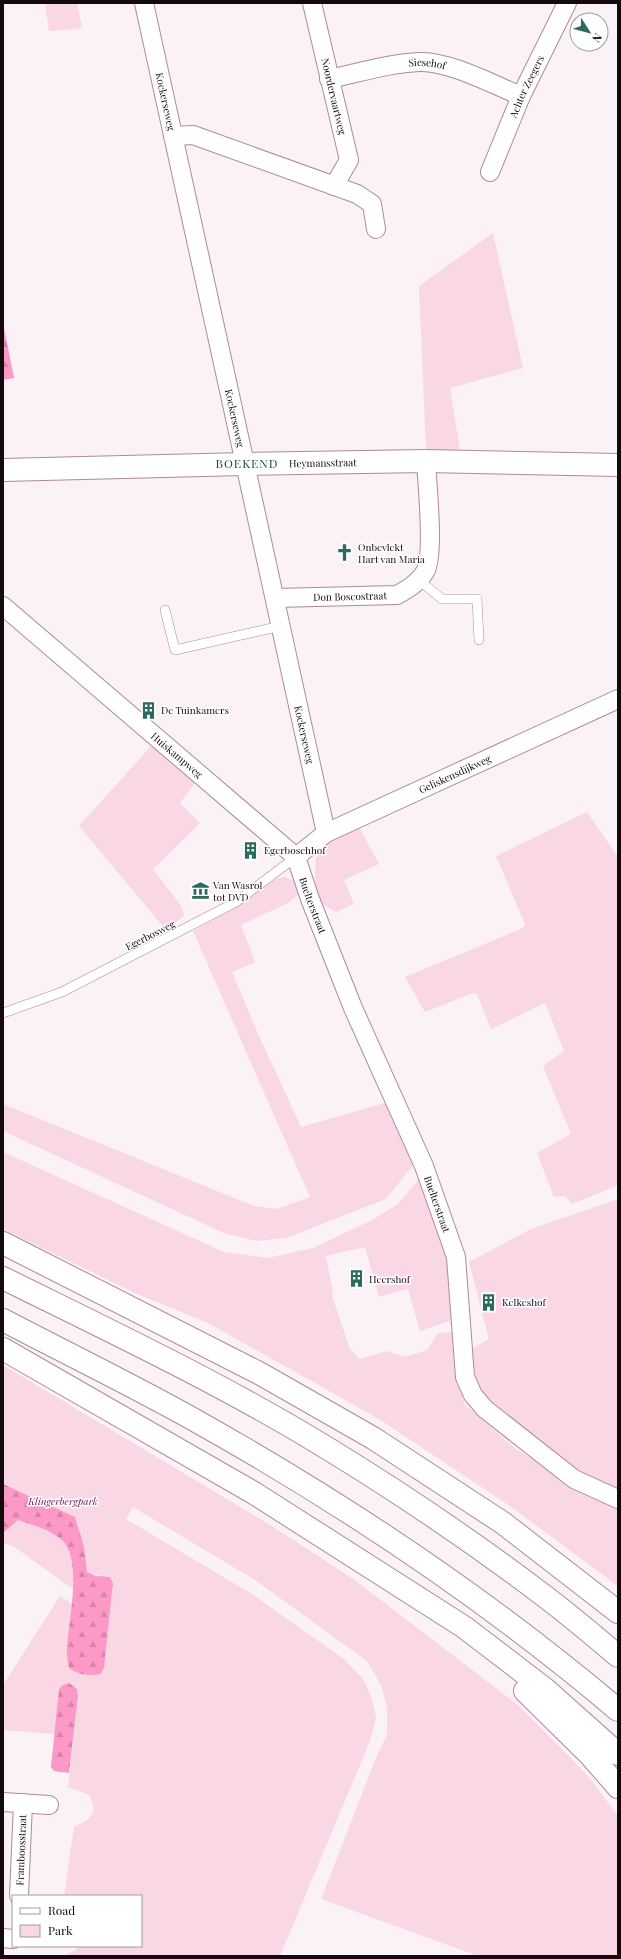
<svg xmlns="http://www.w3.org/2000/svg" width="621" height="1959" viewBox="0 0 621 1959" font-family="'Playfair Display',serif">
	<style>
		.green { fill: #f9d7e4 }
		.forest { fill: url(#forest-firs) }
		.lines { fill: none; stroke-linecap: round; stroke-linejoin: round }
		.service-casing { stroke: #ad8a99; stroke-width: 10 }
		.minor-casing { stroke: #ad8a99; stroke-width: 20 }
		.tertiary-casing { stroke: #ad8a99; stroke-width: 24 }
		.motorway-casing { stroke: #ad8a99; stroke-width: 24 }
		.service { stroke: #fff; stroke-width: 9 }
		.minor { stroke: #fff; stroke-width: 18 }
		.tertiary { stroke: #fff; stroke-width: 22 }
		.motorway { stroke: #fff; stroke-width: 22 }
		.labels { text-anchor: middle; stroke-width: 3; stroke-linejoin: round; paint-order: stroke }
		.street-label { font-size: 10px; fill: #14090e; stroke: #fff }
		.poi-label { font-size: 10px; fill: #14090e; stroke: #fff; text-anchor: start }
		.park-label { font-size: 10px; font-style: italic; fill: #6c1746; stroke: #fff }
		.quarter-label { font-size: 12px; letter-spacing: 1px; fill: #184c3d; stroke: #fff }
	</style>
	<defs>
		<pattern id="forest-firs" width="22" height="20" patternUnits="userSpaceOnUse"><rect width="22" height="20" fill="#fc99c7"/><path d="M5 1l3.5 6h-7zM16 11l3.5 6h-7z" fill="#d782aa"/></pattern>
	</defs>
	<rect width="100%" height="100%" fill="#faf2f5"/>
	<g class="green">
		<path d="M 45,3 L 77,3 L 82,27 L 77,29 L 49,31 Z"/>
		<path d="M 493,233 L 523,368 L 450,388 L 460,450 L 426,450 L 419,286 Z"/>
		<path d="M 154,743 L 183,767 L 195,783 L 180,803 L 200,823 L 153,869 L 182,907 L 184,916 L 166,930 L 79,826 Z"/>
		<path d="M 587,812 L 618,857 L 618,1185 L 572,1204 L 565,1196 L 554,1197 L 537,1153 L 571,1134 L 543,1066 L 564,1051 L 545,1003 L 491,1029 L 477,994 L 473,993 L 425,1012 L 405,977 L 523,928 L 525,924 L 496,856 Z"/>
		<path d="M 358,825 L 379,864 L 344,880 L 354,904 L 336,912 L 318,902 C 316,886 310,853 325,842 C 334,835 348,830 358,825 Z"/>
		<path d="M 285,877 C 294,880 298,884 301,893 L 286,904 L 241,925 L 255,962 L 232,972 L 259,1036 L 301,1127 L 388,1102 L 414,1164 L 386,1199 L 286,1238 L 257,1241 L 226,1234 L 3,1131 L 3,1104 L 254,1206 L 277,1209 L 310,1197 L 193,931 L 238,906 L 276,879 Z"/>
		<path d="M 3,1152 L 224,1252 L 268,1258 L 313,1248 L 372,1220 L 398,1204 L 419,1179 L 448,1254 L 455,1319 L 420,1331 L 408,1289 L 379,1297 L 365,1247 L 326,1256 L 333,1292 L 332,1296 L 350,1349 L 360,1359 L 387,1351 L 405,1357 L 427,1350 L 438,1333 L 457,1332 L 464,1404 L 516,1449 L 599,1499 L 618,1505 L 618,1586 L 507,1504 L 379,1419 L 208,1323 L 137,1294 L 3,1229 Z"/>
		<path d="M 618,1199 L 618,1490 L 602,1484 L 555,1459 L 477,1391 L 470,1369 L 471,1349 L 489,1339 L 469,1262 L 531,1229 Z"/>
		<path d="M 3,1365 L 272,1526 L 356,1581 L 519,1706 L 588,1776 L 618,1816 L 618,1956 L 478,1956 L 321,1899 L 378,1753 L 387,1735 L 387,1707 L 381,1685 L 367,1661 L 255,1580 L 133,1507 L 126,1519 L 252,1594 L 344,1659 L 363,1679 L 372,1699 L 376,1718 L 370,1741 L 280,1956 L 64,1956 L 76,1950 L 78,1946 L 141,1946 L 141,1896 L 64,1896 L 74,1827 C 91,1820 99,1812 89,1795 L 68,1787 L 78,1697 L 77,1689 L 59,1689 L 55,1734 L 3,1730 L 3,1685 L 60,1596 L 72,1604 L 71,1618 L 101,1674 L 104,1668 L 113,1583 L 110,1577 L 91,1574 L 73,1580 L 73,1589 L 13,1546 L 3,1543 Z"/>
	</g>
	<g class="forest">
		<path d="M 3,323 L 14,378 L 3,380 Z"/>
		<path d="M 3,1484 L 75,1517 L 84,1547 L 87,1572 L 96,1576 L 110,1577 L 113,1583 L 104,1668 L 101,1674 C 88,1676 79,1675 69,1668 C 68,1663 67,1658 67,1653 C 67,1625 84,1561 62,1540 C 49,1529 33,1525 18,1520 L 3,1533 Z"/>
		<path d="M 69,1683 L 77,1689 L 78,1696 L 69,1773 L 54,1771 L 51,1767 L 59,1689 L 63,1685 Z"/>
	</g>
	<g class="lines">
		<defs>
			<g id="service">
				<path d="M 419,580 L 442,599 L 477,599 L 479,640"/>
				<path d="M 165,610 L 175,650 L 281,626"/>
				<path d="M 3,1013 L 62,992 L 236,902 L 296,857"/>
			</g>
			<g id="minor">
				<path id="s1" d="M 144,3 L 326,833"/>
				<path id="s2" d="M 312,3 L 349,160 L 334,186"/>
				<path id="s3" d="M 329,79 C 359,73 389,63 420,62 C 449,61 494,85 521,96"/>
				<path d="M 173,136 L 193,135 L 357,194 L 372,204 L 376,229"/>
				<path id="s4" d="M 490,172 L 521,96 L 567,3"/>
				<path id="s5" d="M 275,598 L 397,595 C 408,589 418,583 425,572 C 435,556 427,483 426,461"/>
				<path id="s6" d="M 3,606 L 296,857"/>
				<path id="s7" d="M 296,857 L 310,899 L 353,1008 L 424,1166 L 456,1257 L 465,1377 L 473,1395 L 485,1409 L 574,1479 L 618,1499"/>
				<path id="s8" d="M 296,857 L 326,833 L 618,699"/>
				<path d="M 3,1802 L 49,1805"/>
				<path id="s9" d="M 19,1896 L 23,1803"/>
				<path d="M 3,1938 L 13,1939"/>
			</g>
			<g id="tertiary">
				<path id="s10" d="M 3,470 L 244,464 L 426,461 L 618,465"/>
			</g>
			<g id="motorway">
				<path d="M 3,1243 L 259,1373 L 373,1438 L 503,1523 L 618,1612"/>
				<path d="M 3,1278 C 110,1331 220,1383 322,1445 C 396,1490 469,1539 539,1592 C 566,1612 592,1634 618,1656"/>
				<path d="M 3,1320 C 68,1354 134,1386 198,1422 C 346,1505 488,1600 618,1710"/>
				<path d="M 3,1349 L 254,1493 L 464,1627 L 545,1689 L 618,1754"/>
				<path d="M 525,1691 L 591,1756 L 618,1787"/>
			</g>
		</defs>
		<use href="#service" class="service-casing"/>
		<use href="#minor" class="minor-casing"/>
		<use href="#tertiary" class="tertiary-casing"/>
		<use href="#motorway" class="motorway-casing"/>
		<use href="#service" class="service"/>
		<use href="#minor" class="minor"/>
		<use href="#tertiary" class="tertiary"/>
		<use href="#motorway" class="motorway"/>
	</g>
	<defs>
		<symbol id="church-bare" viewBox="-9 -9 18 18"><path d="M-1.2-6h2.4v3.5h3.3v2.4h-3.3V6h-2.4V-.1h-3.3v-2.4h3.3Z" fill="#2c6b59" stroke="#fff" stroke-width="2.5" paint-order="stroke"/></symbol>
		<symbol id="building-bare" viewBox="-9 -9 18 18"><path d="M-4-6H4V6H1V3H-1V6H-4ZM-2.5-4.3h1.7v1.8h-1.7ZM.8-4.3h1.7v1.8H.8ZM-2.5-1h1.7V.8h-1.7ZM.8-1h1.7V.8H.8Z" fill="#2c6b59" stroke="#fff" stroke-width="2.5" paint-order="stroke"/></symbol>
		<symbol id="museum-bare" viewBox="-9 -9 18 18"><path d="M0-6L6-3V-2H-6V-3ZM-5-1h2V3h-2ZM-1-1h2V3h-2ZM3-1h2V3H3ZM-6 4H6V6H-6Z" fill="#2c6b59" stroke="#fff" stroke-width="2.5" paint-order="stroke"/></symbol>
	</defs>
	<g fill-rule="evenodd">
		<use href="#church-bare" x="332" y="540" width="25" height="25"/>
		<use href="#building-bare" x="136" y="698" width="25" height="25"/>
		<use href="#building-bare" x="238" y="838" width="25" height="25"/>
		<use href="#museum-bare" x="188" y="878" width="25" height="25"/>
		<use href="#building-bare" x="344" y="1266" width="25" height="25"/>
		<use href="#building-bare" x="476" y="1290" width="25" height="25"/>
	</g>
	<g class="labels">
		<g class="street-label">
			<text dy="4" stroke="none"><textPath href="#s3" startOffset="100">Siesehof</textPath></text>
			<text dy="4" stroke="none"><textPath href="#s4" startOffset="93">Achter Zeegers</textPath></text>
			<text dy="4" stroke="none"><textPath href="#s2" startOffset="96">Noordervaartweg</textPath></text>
			<text dy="4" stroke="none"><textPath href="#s1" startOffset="101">Kockerseweg</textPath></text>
			<text dy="4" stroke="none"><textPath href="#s1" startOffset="425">Kockerseweg</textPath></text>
			<text dy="4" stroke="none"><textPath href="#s10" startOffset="320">Heymansstraat</textPath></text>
			<text dy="4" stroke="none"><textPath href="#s5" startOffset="75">Don Boscostraat</textPath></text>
			<text dy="4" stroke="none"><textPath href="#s1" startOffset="749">Kockerseweg</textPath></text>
			<text dy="4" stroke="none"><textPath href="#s6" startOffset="229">Huiskampweg</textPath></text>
			<text dy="4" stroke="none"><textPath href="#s8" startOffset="180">Geliskensdijkweg</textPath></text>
			<text dy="4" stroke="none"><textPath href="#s7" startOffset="51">Buelterstraat</textPath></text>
			<text transform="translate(150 935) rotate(-27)" y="4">Egerbosweg</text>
			<text dy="4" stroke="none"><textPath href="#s7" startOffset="375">Buelterstraat</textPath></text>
			<text dy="4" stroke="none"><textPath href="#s9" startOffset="46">Framboosstraat</textPath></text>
		</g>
		<g class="poi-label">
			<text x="358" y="551">Onbevlekt<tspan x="358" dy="12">Hart van Maria</tspan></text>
			<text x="161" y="714">De Tuinkamers</text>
			<text x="264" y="854">Egerboschhof</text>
			<text x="213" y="889">Van Wasrol<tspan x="213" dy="12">tot DVD</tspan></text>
			<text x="369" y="1283">Heershof</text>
			<text x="502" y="1306">Kelkeshof</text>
		</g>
		<g class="park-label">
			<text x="63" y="1505">Klingerbergpark</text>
		</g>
		<g class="quarter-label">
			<text x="247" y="468">BOEKEND</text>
		</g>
	</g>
	<rect width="621" height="1959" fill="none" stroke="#14090e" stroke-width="8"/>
	<rect x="12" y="1895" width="130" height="52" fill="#ffffff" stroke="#a19d9f"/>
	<rect x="20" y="1908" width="20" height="6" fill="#ffffff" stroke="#a19d9f"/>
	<text x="48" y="1915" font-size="12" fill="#14090e">Road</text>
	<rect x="20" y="1925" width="20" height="12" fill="#f9d7e4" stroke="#a19d9f"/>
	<text x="48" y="1935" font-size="12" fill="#14090e">Park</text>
	<g transform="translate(589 32) rotate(126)"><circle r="19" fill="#ffffff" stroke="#a19d9f"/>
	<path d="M0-3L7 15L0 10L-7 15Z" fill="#2c6b59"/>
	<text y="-6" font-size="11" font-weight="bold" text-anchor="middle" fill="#14090e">N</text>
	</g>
</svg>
